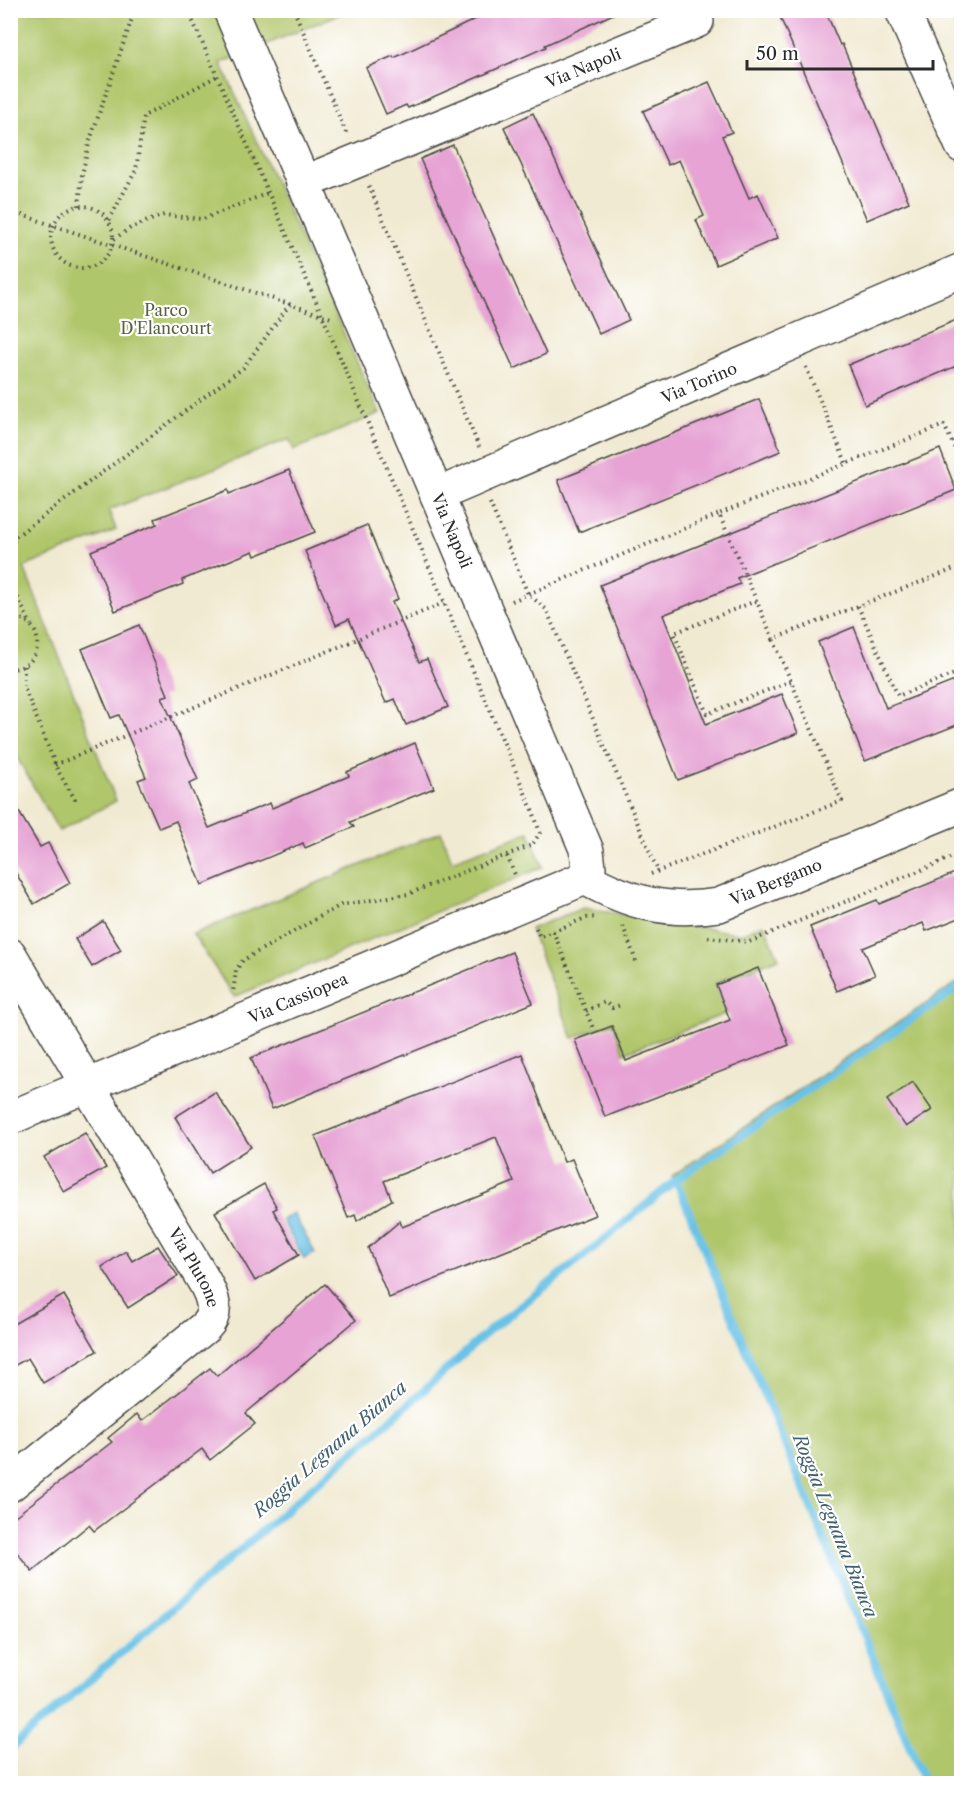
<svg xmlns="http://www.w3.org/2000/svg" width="972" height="1794" viewBox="0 0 972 1794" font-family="'Libre Caslon Text',serif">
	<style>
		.green { fill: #b0c66a; stroke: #6e784a; stroke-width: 1.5 }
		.water { fill: #69c2e7; stroke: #4a7689; stroke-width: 1.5 }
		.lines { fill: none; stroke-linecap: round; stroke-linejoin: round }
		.stream { stroke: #69c2e7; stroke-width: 8 }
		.building { fill: #e6a3d4 }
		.minor-casing { stroke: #494844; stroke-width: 36 }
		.path { stroke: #494844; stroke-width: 4; stroke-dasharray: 1.5 4.5; stroke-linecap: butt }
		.minor { stroke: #fff; stroke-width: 33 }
		.labels { text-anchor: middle; stroke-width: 4.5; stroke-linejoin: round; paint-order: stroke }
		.street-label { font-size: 16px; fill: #2b2b2b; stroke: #fff }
		.park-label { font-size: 16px; fill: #5a6141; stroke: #fff }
		.water-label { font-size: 18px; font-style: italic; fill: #41606d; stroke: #fff }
	</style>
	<rect width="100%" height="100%" fill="#fff"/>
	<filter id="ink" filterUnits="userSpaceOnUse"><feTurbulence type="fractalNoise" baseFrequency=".0167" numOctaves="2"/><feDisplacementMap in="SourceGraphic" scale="12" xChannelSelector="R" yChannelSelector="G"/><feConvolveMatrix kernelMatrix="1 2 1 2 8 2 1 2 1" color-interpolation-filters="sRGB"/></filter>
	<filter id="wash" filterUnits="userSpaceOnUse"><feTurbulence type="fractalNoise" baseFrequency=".008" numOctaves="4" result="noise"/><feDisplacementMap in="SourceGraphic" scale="24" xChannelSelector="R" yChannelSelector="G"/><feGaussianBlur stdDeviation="1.35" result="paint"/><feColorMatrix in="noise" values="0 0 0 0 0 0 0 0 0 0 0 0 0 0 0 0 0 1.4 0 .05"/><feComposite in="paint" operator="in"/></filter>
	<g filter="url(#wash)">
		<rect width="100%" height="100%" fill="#f1ead2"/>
		<g class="green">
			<path d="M 10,11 L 347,11 L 221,63 L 380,413 L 294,450 L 289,439 L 109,510 L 116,530 L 24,567 L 116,801 L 59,831 L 11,747 Z"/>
			<path d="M 441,832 L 452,861 L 529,832 L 543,867 L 234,997 L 193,934 Z"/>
			<path d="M 583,908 L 735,933 L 743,933 L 764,924 L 779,958 L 715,983 L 727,1013 L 624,1053 L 613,1023 L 573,1038 L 530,929 Z"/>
			<path d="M 961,980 L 961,1783 L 923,1783 L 672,1176 Z"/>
		</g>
		<path class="water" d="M 293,1213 L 315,1253 L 304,1259 L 282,1220 Z"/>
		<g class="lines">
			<g class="stream">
				<path d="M 676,1180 L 925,1784"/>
				<path d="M 10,1749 L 420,1394 L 491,1329 L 573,1265 L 676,1180 L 962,985"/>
			</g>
		</g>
		<g id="blocks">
			<g class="building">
				<path d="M 495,10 L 622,10 L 545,45 L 546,47 L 408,108 L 406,105 L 386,114 L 366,68 L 393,56 L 394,58 Z"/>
				<path d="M 777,10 L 825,10 L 840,45 L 842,44 L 909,202 L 867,220 Z"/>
				<path d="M 709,82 L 732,132 L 722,136 L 749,198 L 758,194 L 778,238 L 716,265 L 696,220 L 704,216 L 679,160 L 668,165 L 643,111 Z"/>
				<path d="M 533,113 L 629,320 L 599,334 L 504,127 Z"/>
				<path d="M 453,145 L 546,354 L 514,369 L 420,159 Z"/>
				<path d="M 961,318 L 961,364 L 865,405 L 848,365 Z"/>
				<path d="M 759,399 L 781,451 L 579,532 L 558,480 Z"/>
				<path d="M 940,449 L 956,490 L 737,578 L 740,584 L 663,615 L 706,724 L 782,694 L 798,733 L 678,780 L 600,585 Z"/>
				<path d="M 289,470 L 315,532 L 255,556 L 253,551 L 182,580 L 183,584 L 115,611 L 91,551 L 157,524 L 155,519 L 228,490 L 229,494 Z"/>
				<path d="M 367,525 L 398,599 L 392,602 L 419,662 L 427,659 L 448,707 L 406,725 L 395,699 L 386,703 L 349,619 L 336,625 L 305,551 Z"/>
				<path d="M 139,625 L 168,695 L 162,697 L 198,780 L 189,784 L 209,828 L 270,803 L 272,808 L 349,776 L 347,772 L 415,743 L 434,788 L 350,822 L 354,827 L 305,848 L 303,843 L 202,885 L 176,821 L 159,828 L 138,780 L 146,777 L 119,715 L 111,718 L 82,649 Z"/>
				<path d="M 854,627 L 886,708 L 962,678 L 962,723 L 865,761 L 818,642 Z"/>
				<path d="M 10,797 L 40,847 L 48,843 L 70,883 L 34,904 L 10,863 Z"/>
				<path d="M 962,870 L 962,917 L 926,931 L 923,923 L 863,948 L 875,975 L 837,991 L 810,927 L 877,900 L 879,904 Z"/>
				<path d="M 103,921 L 121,950 L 92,967 L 75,939 Z"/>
				<path d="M 512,952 L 533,1003 L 272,1109 L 251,1058 Z"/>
				<path d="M 758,968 L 789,1045 L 605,1117 L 575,1040 L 612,1026 L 626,1061 L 730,1020 L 716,985 Z"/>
				<path d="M 522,1054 L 564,1162 L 572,1159 L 595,1215 L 389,1298 L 368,1248 L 400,1221 L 402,1227 L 514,1182 L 496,1137 L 384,1181 L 392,1200 L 357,1221 L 355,1215 L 348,1218 L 315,1136 Z"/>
				<path d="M 913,1082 L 932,1110 L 906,1127 L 887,1100 Z"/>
				<path d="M 215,1092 L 251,1147 L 210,1173 L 175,1117 Z"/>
				<path d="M 85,1133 L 106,1168 L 64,1192 L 44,1157 Z"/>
				<path d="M 264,1184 L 277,1208 L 273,1210 L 299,1255 L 255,1281 L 215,1212 Z"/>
				<path d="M 158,1246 L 178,1276 L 128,1308 L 102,1267 L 126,1251 L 132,1261 Z"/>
				<path d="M 325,1284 L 356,1320 L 246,1413 L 255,1424 L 210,1460 L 202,1449 L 94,1531 L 89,1525 L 32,1571 L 10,1544 L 10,1520 L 112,1442 L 108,1438 L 137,1414 L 142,1421 L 210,1368 L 217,1376 Z"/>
				<path d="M 64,1295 L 97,1351 L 43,1383 L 28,1358 L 10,1368 L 10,1326 Z"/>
			</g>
		</g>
	</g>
	<g filter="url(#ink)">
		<use href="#blocks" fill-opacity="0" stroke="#494844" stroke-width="1.5"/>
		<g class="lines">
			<defs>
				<g id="minor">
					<path id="s1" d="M 230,10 L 437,495 L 587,851 L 589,868 L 585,878"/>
					<path d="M 902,10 L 962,146"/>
					<path id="s2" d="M 303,183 L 697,21"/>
					<path id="s3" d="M 437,495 L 962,270"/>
					<path id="s4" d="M 585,878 C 630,903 667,913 719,905 L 962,805"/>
					<path id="s5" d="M 10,955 L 204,1281 C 213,1297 219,1313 205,1327 L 10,1485"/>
					<path id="s6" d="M 10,1118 L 585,878"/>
				</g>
			</defs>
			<use href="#minor" class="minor-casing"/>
			<g class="path">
				<path d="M 188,10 L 322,315 L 534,814 L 540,833 L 532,845 L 408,894 L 341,905 L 243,960 L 236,970 L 233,993"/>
				<path d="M 294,10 L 347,135"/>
				<path d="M 949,10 L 962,39"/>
				<path d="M 369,186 L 479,447"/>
				<circle cx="82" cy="237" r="31"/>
				<path d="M 79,206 L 82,175 L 89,143 L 135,10"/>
				<path d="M 10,211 L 331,318"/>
				<path d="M 109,220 L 136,170 L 144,116 L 217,76"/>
				<path d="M 114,239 L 132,227 L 164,215 L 203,219 L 268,193"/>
				<path d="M 806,367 L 847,465"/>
				<path d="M 962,464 L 944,425 L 719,514 L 773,639 L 962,566"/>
				<path d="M 490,503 L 528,594 L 546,609 L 658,871"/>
				<path d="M 10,559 L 15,537 L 243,368 L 290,304"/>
				<path d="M 10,581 L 31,625"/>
				<path d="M 512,601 L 719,514"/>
				<path d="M 756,601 L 674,633 L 707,714 L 791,681"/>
				<path d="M 858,606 L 898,696 L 962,671"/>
				<path d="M 10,617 C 46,617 47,668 10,669"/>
				<path d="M 24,666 L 24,687 L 58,771 L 76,801"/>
				<path d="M 55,765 L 444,603"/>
				<path d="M 507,856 L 516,877"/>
				<path d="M 651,874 L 842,801 L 773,639"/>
				<path d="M 623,926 L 637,964"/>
				<path d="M 536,928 L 540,937 L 583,919 L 590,917 L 597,918"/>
				<path d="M 553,931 L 593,1028"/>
				<path d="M 708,937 L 749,942 L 962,853"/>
				<path d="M 586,1011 L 605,1002 L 612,1008 L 621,1005"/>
			</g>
			<use href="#minor" class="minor"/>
		</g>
	</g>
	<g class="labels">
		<g class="street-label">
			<text dy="6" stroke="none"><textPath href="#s2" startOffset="303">Via Napoli</textPath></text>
			<text dy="6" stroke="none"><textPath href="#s3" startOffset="285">Via Torino</textPath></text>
			<text dy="6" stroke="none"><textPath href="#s1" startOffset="566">Via Napoli</textPath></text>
			<text dy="6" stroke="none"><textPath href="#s4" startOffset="201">Via Bergamo</textPath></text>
			<text dy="6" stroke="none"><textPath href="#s6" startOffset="312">Via Cassiopea</textPath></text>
			<text dy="6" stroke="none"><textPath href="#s5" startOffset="363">Via Plutone</textPath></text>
		</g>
		<g class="park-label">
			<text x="166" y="316">Parco<tspan x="166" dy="18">D'Elancourt</tspan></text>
		</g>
		<g class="water-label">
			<text transform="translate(330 1449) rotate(-41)" y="6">Roggia Legnana Bianca</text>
			<text transform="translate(835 1526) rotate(68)" y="6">Roggia Legnana Bianca</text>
		</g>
	</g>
	<rect width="972" height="1794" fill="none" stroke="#fff" stroke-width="36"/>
	<path d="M747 60v9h186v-9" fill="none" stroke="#2b2b2b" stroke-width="3"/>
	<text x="756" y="60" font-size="18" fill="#2b2b2b" stroke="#ffffff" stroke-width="4.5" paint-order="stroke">50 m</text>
</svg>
